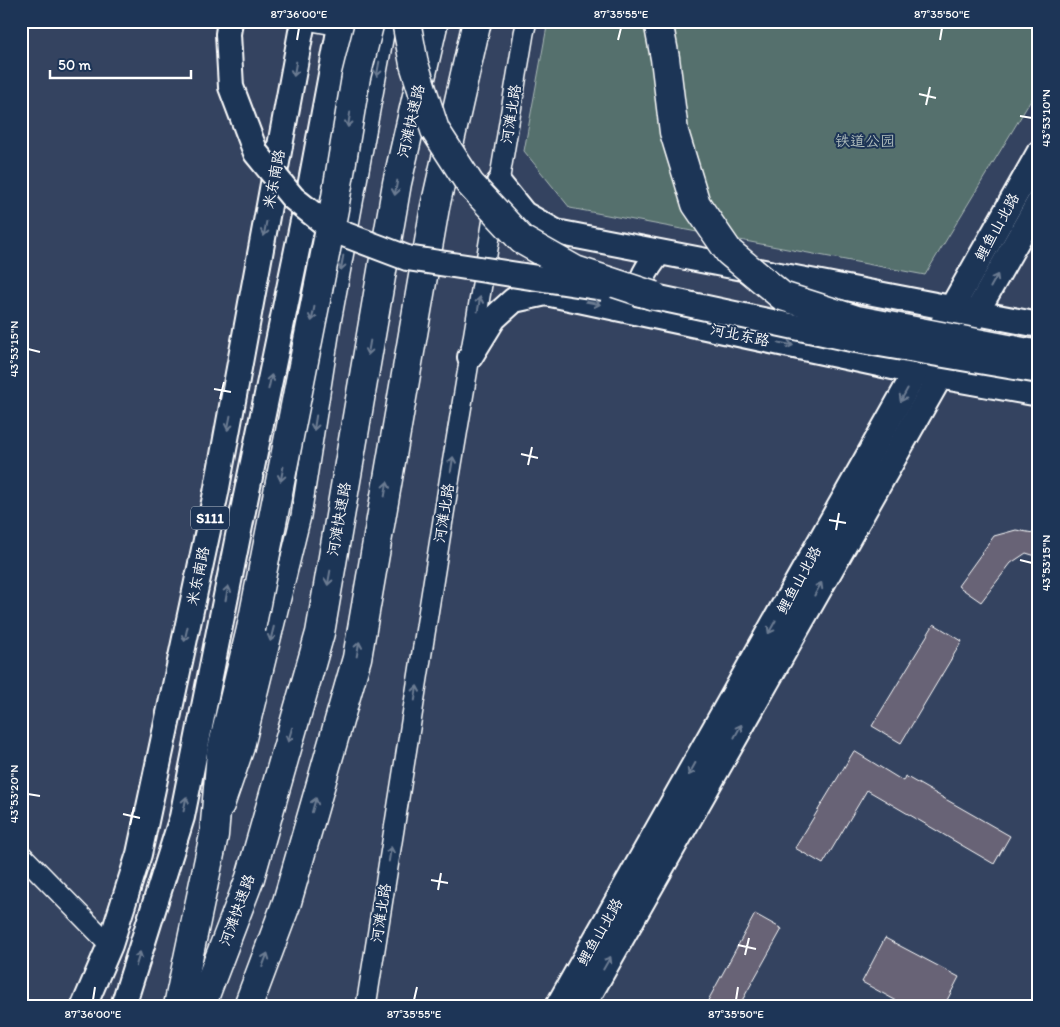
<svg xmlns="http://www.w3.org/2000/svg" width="1060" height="1027" viewBox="0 0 1060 1027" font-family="Itim,'LXGW WenKai TC',sans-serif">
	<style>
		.green { fill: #55706d; stroke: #aab8b6 }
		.building { fill: #686376; stroke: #fff }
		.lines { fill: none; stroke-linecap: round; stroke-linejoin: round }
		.minor-casing { stroke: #fff; stroke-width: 22 }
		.major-casing { stroke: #fff; stroke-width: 28 }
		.highway-casing { stroke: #fff; stroke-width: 31 }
		.minor { stroke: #1d3557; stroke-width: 19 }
		.major { stroke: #1d3557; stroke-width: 24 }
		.highway { stroke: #1d3557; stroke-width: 28 }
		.major-bridge-casing { stroke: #fff; stroke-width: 28; stroke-linecap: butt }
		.highway-bridge-casing { stroke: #fff; stroke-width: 31; stroke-linecap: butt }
		.major-bridge { stroke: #1d3557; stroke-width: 24 }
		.highway-bridge { stroke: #1d3557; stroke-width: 28 }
		.oneway { stroke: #6c7c92 }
		.ticks { fill: none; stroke: #fff; stroke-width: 2 }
		.labels { text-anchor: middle; stroke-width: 4; stroke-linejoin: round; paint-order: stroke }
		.shield { fill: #1d3557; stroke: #bbc2cd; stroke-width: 1 }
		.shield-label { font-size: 14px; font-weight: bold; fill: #fff }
		.street-label { font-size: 15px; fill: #fff; stroke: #1d3557 }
		.park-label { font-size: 15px; fill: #b2bfbd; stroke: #1d3557 }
		.neatline { fill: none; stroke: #fff; stroke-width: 2 }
		.ticks-label { font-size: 12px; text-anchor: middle; fill: #fff }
	</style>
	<rect width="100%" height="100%" fill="#344360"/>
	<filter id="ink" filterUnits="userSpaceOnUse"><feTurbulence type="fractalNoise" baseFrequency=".02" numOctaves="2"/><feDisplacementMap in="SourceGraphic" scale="10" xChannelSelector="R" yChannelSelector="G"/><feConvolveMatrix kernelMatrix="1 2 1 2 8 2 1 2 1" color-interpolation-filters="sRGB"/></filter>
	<g filter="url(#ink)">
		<path class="green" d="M 548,21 L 1039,21 L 1039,87 L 925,275 L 570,208 L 524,151 Z"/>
		<g class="building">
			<path d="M 1016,530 L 1039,534 L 1039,557 L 1026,553 L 1011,563 L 981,602 L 958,586 L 994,536 Z"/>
			<path d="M 934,624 L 962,641 L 901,743 L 872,726 Z"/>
			<path d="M 854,751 L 903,781 L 905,776 L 1010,836 L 994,864 L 867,790 L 823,864 L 795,848 Z"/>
			<path d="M 755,914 L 782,929 L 739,1006 L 705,1006 Z"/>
			<path d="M 885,938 L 959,977 L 944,1006 L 906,1006 L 862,982 Z"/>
		</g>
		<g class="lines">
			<defs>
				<g id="minor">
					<path d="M 312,21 L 378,33"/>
					<path d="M 224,807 L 244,749 L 301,516 L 331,322 L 384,34 L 388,21"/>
					<path d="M 21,854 L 110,945"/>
					<path d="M 366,1006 L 449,482 L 524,33 L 527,21"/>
				</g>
				<g id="major">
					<path d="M 499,183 L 524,214 L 556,232 L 1039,325"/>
					<path d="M 643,308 C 635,285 645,270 659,253"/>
					<path d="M 470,357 L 494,318 L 514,300 L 546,293 L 916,372 L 1039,394"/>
					<path d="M 84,1006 L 110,945 L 139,854 L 216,493 L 303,21"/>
					<path d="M 123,1006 L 182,817 L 245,501 L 310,187 L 341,21"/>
					<path d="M 558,1006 L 1039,153"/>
					<path d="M 583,1006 L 1039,202"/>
				</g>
				<g id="highway">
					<path d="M 178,1006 L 214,835 L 221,753 L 251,629"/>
					<path d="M 201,1006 L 250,878 L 320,633 L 397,183 L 434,21"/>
					<path d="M 248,1006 L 287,902 L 357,658 L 435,207 L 477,21"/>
				</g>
			</defs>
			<use href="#minor" class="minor-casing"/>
			<use href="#major" class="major-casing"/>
			<use href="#highway" class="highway-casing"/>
			<use href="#minor" class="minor"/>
			<use href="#major" class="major"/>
			<use href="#highway" class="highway"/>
			<defs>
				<g id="major-bridge">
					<path d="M 230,21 L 228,34 L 231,87 L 256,153 L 293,198 L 333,230 L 407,258 L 603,288"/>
					<path d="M 636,293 L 856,340 L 1039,371"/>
				</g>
				<g id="highway-bridge">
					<path d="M 406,21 L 414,64 L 435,130 L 470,184 L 522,240 L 575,270 L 654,296"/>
					<path d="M 658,21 L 665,58 L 674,132 L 696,204 L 729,252 L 782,296 L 857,320 L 1039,355"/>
					<path d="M 251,629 L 334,209 L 356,77 L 370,21"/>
				</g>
			</defs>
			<use href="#major-bridge" class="major-bridge-casing"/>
			<use href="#highway-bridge" class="highway-bridge-casing"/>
			<use href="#major-bridge" class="major-bridge"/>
			<use href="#highway-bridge" class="highway-bridge"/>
		</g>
		<defs><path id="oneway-shaft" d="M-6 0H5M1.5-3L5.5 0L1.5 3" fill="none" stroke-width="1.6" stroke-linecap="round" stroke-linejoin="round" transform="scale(1.25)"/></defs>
		<g class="oneway">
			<use href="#oneway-shaft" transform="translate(295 69) rotate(100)"/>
			<use href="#oneway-shaft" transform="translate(378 69) rotate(100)"/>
			<use href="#oneway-shaft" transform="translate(349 120) rotate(99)"/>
			<use href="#oneway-shaft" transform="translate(396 188) rotate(100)"/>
			<use href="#oneway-shaft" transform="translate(265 229) rotate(101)"/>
			<use href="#oneway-shaft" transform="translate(342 263) rotate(100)"/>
			<use href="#oneway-shaft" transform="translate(994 281) rotate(-61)"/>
			<use href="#oneway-shaft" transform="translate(593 303) rotate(12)"/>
			<use href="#oneway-shaft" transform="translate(479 304) rotate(-80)"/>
			<use href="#oneway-shaft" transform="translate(313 314) rotate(101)"/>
			<use href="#oneway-shaft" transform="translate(786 344) rotate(12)"/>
			<use href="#oneway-shaft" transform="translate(369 348) rotate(100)"/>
			<use href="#oneway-shaft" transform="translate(270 382) rotate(-78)"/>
			<use href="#oneway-shaft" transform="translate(904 395) rotate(119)"/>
			<use href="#oneway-shaft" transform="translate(229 423) rotate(101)"/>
			<use href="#oneway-shaft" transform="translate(315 423) rotate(99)"/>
			<use href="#oneway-shaft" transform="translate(452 464) rotate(-81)"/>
			<use href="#oneway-shaft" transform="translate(282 474) rotate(101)"/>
			<use href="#oneway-shaft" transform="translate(386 489) rotate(-80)"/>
			<use href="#oneway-shaft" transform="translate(329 578) rotate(100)"/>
			<use href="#oneway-shaft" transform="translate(818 589) rotate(-61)"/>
			<use href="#oneway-shaft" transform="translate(227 593) rotate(-79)"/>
			<use href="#oneway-shaft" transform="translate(772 627) rotate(119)"/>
			<use href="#oneway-shaft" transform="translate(186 634) rotate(102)"/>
			<use href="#oneway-shaft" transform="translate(272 634) rotate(104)"/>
			<use href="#oneway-shaft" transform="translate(358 649) rotate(-80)"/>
			<use href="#oneway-shaft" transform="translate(416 693) rotate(-81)"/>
			<use href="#oneway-shaft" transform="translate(738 731) rotate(-61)"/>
			<use href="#oneway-shaft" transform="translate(290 735) rotate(106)"/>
			<use href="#oneway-shaft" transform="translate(692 769) rotate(119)"/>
			<use href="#oneway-shaft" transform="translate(185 804) rotate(-79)"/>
			<use href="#oneway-shaft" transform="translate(314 805) rotate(-74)"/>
			<use href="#oneway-shaft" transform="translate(390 854) rotate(-81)"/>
			<use href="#oneway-shaft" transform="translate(138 959) rotate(-73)"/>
			<use href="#oneway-shaft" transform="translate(265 960) rotate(-69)"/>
			<use href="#oneway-shaft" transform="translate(607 963) rotate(-60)"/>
		</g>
	</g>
	<path class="ticks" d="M 297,40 L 299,28M 618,40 L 621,28M 940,40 L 942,28M 919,94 L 936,98M 926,105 L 930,87M 1020,116 L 1032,118M 28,349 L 40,352M 214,389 L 231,392M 220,399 L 224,382M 521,454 L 538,458M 528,465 L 532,447M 829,520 L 846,523M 836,530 L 839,513M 1020,560 L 1032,563M 28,794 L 40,796M 123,814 L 140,818M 130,825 L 134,807M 431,880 L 448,883M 438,890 L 441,873M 738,945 L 756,949M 745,955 L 749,938M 93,1000 L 95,987M 414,1000 L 417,987M 736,1000 L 738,987"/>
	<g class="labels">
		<rect class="shield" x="191" y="506.5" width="38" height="23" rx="4"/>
		<g class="shield-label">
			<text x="210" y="523">S111</text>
		</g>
		<g class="street-label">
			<text transform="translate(511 114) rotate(-81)" y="5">河滩北路</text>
			<text transform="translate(411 121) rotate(-77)" y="5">河滩快速路</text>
			<text transform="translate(274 179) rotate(-79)" y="5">米东南路</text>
			<text transform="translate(997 227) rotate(-61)" y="5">鲤鱼山北路</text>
			<text transform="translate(740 335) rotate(12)" y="5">河北东路</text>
			<text transform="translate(444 513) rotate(-81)" y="5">河滩北路</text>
			<text transform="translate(339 519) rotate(-80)" y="5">河滩快速路</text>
			<text transform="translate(198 576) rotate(-78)" y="5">米东南路</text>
			<text transform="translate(799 580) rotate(-61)" y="5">鲤鱼山北路</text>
			<text transform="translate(237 910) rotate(-70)" y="5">河滩快速路</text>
			<text transform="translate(381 913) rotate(-81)" y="5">河滩北路</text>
			<text transform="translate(600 932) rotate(-60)" y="5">鲤鱼山北路</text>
		</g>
		<g class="park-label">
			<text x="865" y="146">铁道公园</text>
		</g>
	</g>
	<rect width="1060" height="1027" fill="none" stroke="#1d3557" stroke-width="55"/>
	<path d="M50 70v8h141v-8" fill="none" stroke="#ffffff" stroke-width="2.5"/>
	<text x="58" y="70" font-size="15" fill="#ffffff" stroke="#1d3557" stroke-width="4" paint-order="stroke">50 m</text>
	<rect x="28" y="28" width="1004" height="972" class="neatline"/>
	<g class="ticks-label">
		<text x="299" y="18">87°36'00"E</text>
		<text x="621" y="18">87°35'55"E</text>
		<text x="942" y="18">87°35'50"E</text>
		<text transform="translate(1046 118) rotate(-90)" y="4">43°53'10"N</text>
		<text transform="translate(14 349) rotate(-90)" y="4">43°53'15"N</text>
		<text transform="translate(1046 563) rotate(-90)" y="4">43°53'15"N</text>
		<text transform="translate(14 794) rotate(-90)" y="4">43°53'20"N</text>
		<text x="93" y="1018">87°36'00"E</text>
		<text x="414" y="1018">87°35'55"E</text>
		<text x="736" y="1018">87°35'50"E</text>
	</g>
</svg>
